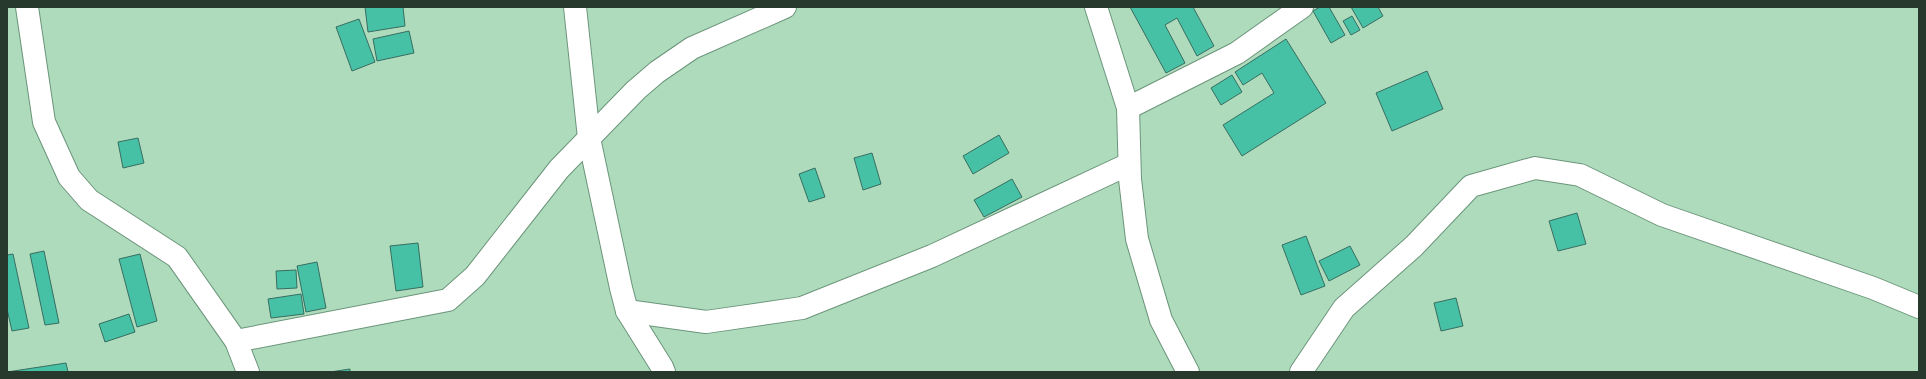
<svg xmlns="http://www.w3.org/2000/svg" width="1926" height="379" viewBox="0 0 1926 379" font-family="Manrope,sans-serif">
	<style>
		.building { fill: #47c1a6; stroke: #376e60 }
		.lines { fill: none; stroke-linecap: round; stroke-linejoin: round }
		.minor-casing { stroke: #6b957a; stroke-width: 24 }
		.minor { stroke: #fff; stroke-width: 22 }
	</style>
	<rect width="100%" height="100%" fill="#afdbbd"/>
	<g class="building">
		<path d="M 365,7 L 403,7 L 405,26 L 368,32 Z"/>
		<path d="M 1130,7 L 1193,7 L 1214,46 L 1197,56 L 1177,18 L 1165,25 L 1185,63 L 1166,73 Z"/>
		<path d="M 1320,7 L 1329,7 L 1345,35 L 1331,43 L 1313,11 Z"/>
		<path d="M 1351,7 L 1378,7 L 1383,16 L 1363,28 Z"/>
		<path d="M 1352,16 L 1360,30 L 1351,35 L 1343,21 Z"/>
		<path d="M 359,19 L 375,62 L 352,71 L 336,27 Z"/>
		<path d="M 409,31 L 414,53 L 377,61 L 373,39 Z"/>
		<path d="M 1286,39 L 1326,103 L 1242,156 L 1223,125 L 1274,93 L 1262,73 L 1243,85 L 1235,72 Z"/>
		<path d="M 1427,71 L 1443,109 L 1392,131 L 1376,93 Z"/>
		<path d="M 1232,75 L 1242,92 L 1221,105 L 1211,88 Z"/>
		<path d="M 999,135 L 1009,153 L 973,174 L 963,156 Z"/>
		<path d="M 138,138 L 144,163 L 123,168 L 118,142 Z"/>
		<path d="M 872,153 L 881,184 L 863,190 L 854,158 Z"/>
		<path d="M 815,168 L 825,197 L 809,202 L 799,174 Z"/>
		<path d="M 1012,179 L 1022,197 L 984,217 L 974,200 Z"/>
		<path d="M 1577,213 L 1586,244 L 1558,251 L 1549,221 Z"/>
		<path d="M 1306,236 L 1325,286 L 1301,295 L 1282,245 Z"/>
		<path d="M 418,243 L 423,287 L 396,291 L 390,246 Z"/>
		<path d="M 1350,246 L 1360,265 L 1329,281 L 1319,261 Z"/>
		<path d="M 44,251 L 59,323 L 45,325 L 30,254 Z"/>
		<path d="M 13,254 L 29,328 L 12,331 L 7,309 L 7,255 Z"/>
		<path d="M 140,254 L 157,321 L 137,327 L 119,259 Z"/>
		<path d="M 317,262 L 326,308 L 306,312 L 297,266 Z"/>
		<path d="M 296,270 L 297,288 L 277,289 L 276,271 Z"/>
		<path d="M 301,294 L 304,314 L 271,318 L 268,299 Z"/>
		<path d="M 1456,298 L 1463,326 L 1441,331 L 1434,303 Z"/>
		<path d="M 129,314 L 135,332 L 105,342 L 99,324 Z"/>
		<path d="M 66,363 L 68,372 L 7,372 Z"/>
		<path d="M 350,369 L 350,372 L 330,372 Z"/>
	</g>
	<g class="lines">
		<defs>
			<g id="minor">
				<path d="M 27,7 L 44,122 L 69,177 L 89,200 L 177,257 L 236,341 L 248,372"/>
				<path d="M 575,7 L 589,138 L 621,288 L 627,311 L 662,367 L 664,372"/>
				<path d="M 1096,7 L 1128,108 L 1130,179 L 1137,239 L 1161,320 L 1188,372"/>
				<path d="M 1128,108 L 1237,53 L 1302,7"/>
				<path d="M 627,311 L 706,322 L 802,308 L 932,256 L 1129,164"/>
				<path d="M 236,341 L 448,300 L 475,276 L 559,169 L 636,90 L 657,72 L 692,48 L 785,7"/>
				<path d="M 1301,372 L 1344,308 L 1414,246 L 1471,186 L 1535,168 L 1580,175 L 1662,215 L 1873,288 L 1919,307"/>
			</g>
		</defs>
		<use href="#minor" class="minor-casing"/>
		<use href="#minor" class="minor"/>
	</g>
	<rect width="1926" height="379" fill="none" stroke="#27392d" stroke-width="16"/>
</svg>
